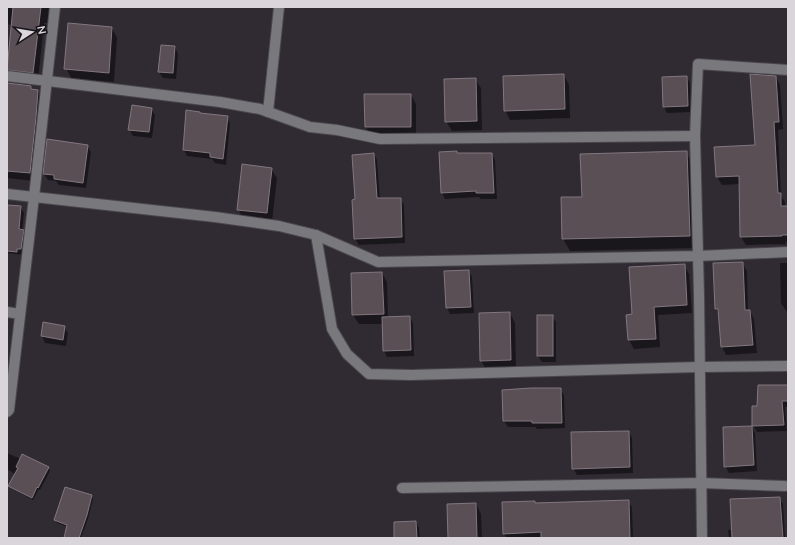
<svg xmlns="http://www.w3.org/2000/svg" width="795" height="545" viewBox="0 0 795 545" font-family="Mulish,sans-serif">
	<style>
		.shadow { fill: #0007 }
		.building { fill: #594f55; stroke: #82777e }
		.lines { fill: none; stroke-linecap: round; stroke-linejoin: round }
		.minor-casing { stroke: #4b464e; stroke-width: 12 }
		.minor { stroke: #78787d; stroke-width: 10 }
	</style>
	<rect width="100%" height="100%" fill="#302b33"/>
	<g class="shadow">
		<path d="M 7,7 L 52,7 L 50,23 L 44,23 L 38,81 L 12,78 L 7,69 L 12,25 L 7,24 Z"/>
		<path d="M 112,28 L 117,38 L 114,82 L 71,78 L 66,68 Z"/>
		<path d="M 175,47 L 178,54 L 176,79 L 163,78 L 159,72 Z"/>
		<path d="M 564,75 L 569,85 L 570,118 L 510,120 L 505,110 Z"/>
		<path d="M 687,77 L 690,83 L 691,112 L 667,113 L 664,107 Z"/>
		<path d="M 776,77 L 780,85 L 783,129 L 778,130 L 781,196 L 785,202 L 785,207 L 788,207 L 788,242 L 785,242 L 786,244 L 746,245 L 741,237 L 740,184 L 722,185 L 717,177 L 715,148 L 756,146 Z"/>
		<path d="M 475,79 L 481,88 L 482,130 L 452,131 L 446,121 Z"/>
		<path d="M 7,83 L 31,86 L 33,90 L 38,91 L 42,99 L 34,181 L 7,178 Z"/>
		<path d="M 411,95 L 416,104 L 416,136 L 371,136 L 366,127 Z"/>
		<path d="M 151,109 L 155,115 L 152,138 L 133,136 L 129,129 Z"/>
		<path d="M 200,114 L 227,117 L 230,123 L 226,165 L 215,163 L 212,159 L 187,156 L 184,150 Z"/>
		<path d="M 87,146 L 91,152 L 86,188 L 59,185 L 56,181 L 48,180 L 44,174 Z"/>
		<path d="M 686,152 L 693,165 L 696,248 L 570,251 L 563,239 L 562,198 L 583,198 Z"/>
		<path d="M 374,154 L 377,160 L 380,199 L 400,199 L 404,205 L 405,243 L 359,245 L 355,239 L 356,200 Z"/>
		<path d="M 458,154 L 492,154 L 495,160 L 497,199 L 481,199 L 479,197 L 445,199 L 442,193 Z"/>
		<path d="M 271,169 L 277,178 L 272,222 L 243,219 L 238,209 Z"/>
		<path d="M 7,206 L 20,207 L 24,213 L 22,231 L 27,237 L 24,255 L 7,253 Z"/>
		<path d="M 742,263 L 747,271 L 748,311 L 750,311 L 754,319 L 757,353 L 726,355 L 722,347 L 720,316 L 716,309 Z"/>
		<path d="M 780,263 L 788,263 L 788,312 L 787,312 L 781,303 Z"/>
		<path d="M 684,265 L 689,274 L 692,313 L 658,315 L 660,347 L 634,349 L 629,340 L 627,315 L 633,315 Z"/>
		<path d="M 469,271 L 472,277 L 474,313 L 450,314 L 447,308 Z"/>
		<path d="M 382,273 L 387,282 L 388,318 L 410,317 L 413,323 L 414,356 L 387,357 L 384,351 L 383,324 L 359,324 L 353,315 Z"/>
		<path d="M 510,313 L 515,323 L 516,369 L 486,370 L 481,360 Z"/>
		<path d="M 552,316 L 556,322 L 556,362 L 542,362 L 538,356 Z"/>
		<path d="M 44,323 L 64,327 L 68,333 L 66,346 L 45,343 L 42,336 Z"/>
		<path d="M 788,387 L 788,407 L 785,407 L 787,431 L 757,432 L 753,426 L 758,406 Z"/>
		<path d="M 560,389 L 564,395 L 565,428 L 537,429 L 535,427 L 508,427 L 504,421 L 503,391 Z"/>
		<path d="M 752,427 L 755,433 L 757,471 L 729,473 L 725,466 Z"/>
		<path d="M 629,432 L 632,438 L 633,473 L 577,475 L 573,468 Z"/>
		<path d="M 7,453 L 21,459 L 48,468 L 50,471 L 40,490 L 39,489 L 33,500 L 11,488 L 9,486 L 15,474 L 7,469 Z"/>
		<path d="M 91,496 L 93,499 L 88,519 L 81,538 L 65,538 L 68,527 L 57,523 L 55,520 Z"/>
		<path d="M 779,498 L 783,504 L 785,538 L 729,538 L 728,530 L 732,530 Z"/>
		<path d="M 628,501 L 632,507 L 633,538 L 507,538 L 504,534 L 535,502 L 536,504 Z"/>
		<path d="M 476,504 L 481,514 L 482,538 L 449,538 Z"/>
		<path d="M 416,522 L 419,528 L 420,538 L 395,538 Z"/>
	</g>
	<g class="building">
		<path d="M 13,7 L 41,7 L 33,73 L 7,70 Z"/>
		<path d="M 68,23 L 112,27 L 109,73 L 64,69 Z"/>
		<path d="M 161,45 L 175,46 L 173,73 L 158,72 Z"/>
		<path d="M 564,74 L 565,109 L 504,111 L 503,76 Z"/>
		<path d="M 750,74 L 776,76 L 779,122 L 774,122 L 778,193 L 781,193 L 781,206 L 788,206 L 788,235 L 782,235 L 782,236 L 740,237 L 739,176 L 716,177 L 714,147 L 755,145 Z"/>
		<path d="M 687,76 L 688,106 L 663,107 L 662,77 Z"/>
		<path d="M 476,78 L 477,121 L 445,122 L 444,79 Z"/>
		<path d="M 7,83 L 31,86 L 31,89 L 38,90 L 36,117 L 30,173 L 7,171 Z"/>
		<path d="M 364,94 L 411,94 L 411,127 L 365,127 Z"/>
		<path d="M 132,105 L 152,108 L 149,132 L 128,130 Z"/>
		<path d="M 186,110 L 200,112 L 200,113 L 228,116 L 223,159 L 210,157 L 210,153 L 183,150 Z"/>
		<path d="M 47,139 L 88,145 L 83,183 L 54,179 L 54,175 L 43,174 Z"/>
		<path d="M 457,151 L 457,153 L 492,153 L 494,193 L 476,193 L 476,191 L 441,193 L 439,152 Z"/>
		<path d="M 687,151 L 690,236 L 562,239 L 561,197 L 582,197 L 580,154 Z"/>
		<path d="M 374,153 L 377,198 L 401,198 L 402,237 L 354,239 L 352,200 L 355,199 L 352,155 Z"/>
		<path d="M 242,164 L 272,168 L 267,213 L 237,210 Z"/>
		<path d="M 7,205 L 21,206 L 19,229 L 24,230 L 21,249 L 17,249 L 17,252 L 7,251 Z"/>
		<path d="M 743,262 L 745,310 L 750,310 L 753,345 L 721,347 L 718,309 L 715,309 L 713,263 Z"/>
		<path d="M 685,264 L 687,305 L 654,307 L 656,339 L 628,340 L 626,315 L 632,314 L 629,267 Z"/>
		<path d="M 469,270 L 471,307 L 446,308 L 444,271 Z"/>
		<path d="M 382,272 L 384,314 L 352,315 L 351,273 Z"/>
		<path d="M 510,312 L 511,360 L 480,361 L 479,313 Z"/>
		<rect x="537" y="315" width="16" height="41"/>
		<path d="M 410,316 L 411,350 L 383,351 L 382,317 Z"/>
		<path d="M 43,322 L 65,326 L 63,340 L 41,336 Z"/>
		<path d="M 758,385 L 788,385 L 788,401 L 782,401 L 784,425 L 752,426 L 752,406 L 757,406 Z"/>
		<path d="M 531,388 L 561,388 L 562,423 L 532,423 L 532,421 L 503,421 L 502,390 Z"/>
		<path d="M 752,426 L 754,465 L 724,467 L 723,427 Z"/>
		<path d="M 629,431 L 630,467 L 572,469 L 571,432 Z"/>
		<path d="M 22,454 L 49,467 L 38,488 L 37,487 L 32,498 L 8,486 L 18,468 L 16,467 Z"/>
		<path d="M 65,487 L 92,495 L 87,515 L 79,538 L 64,538 L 67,525 L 54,520 Z"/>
		<path d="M 780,497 L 783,538 L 732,538 L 730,499 Z"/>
		<path d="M 629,500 L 630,538 L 541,538 L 541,532 L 503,534 L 502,502 L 535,501 L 535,503 Z"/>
		<path d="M 476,503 L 477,538 L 448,538 L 447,504 Z"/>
		<path d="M 416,521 L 417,538 L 394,538 L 394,522 Z"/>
	</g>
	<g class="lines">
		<defs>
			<g id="minor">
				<path d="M 7,76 L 220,102 L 260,109 L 310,127 L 337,130 L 380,139 L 695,136"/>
				<path d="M 268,112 L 279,7"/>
				<path d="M 7,194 L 215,217 L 279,226 L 316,235 L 378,262 L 698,256 L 788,252"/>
				<path d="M 316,235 L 332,329 L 347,354 L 369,374 L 411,375 L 699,367 L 788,366"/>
				<path d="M 7,312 L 20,314"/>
				<path d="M 7,412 L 9,410 L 34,197 L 55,7"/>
				<path d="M 402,488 L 701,483 L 785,486"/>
				<path d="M 702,538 L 699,295 L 695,136 L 698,64 L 788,70"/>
			</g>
		</defs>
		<use href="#minor" class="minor-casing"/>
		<use href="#minor" class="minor"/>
	</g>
	<rect width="795" height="545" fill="none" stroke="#d9d5db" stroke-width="16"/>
	<g transform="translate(32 32) rotate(78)" stroke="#171418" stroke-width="3" paint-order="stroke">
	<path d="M0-3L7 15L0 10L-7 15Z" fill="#d9d5db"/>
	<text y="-6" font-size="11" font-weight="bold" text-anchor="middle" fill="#d9d5db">N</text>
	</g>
</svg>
